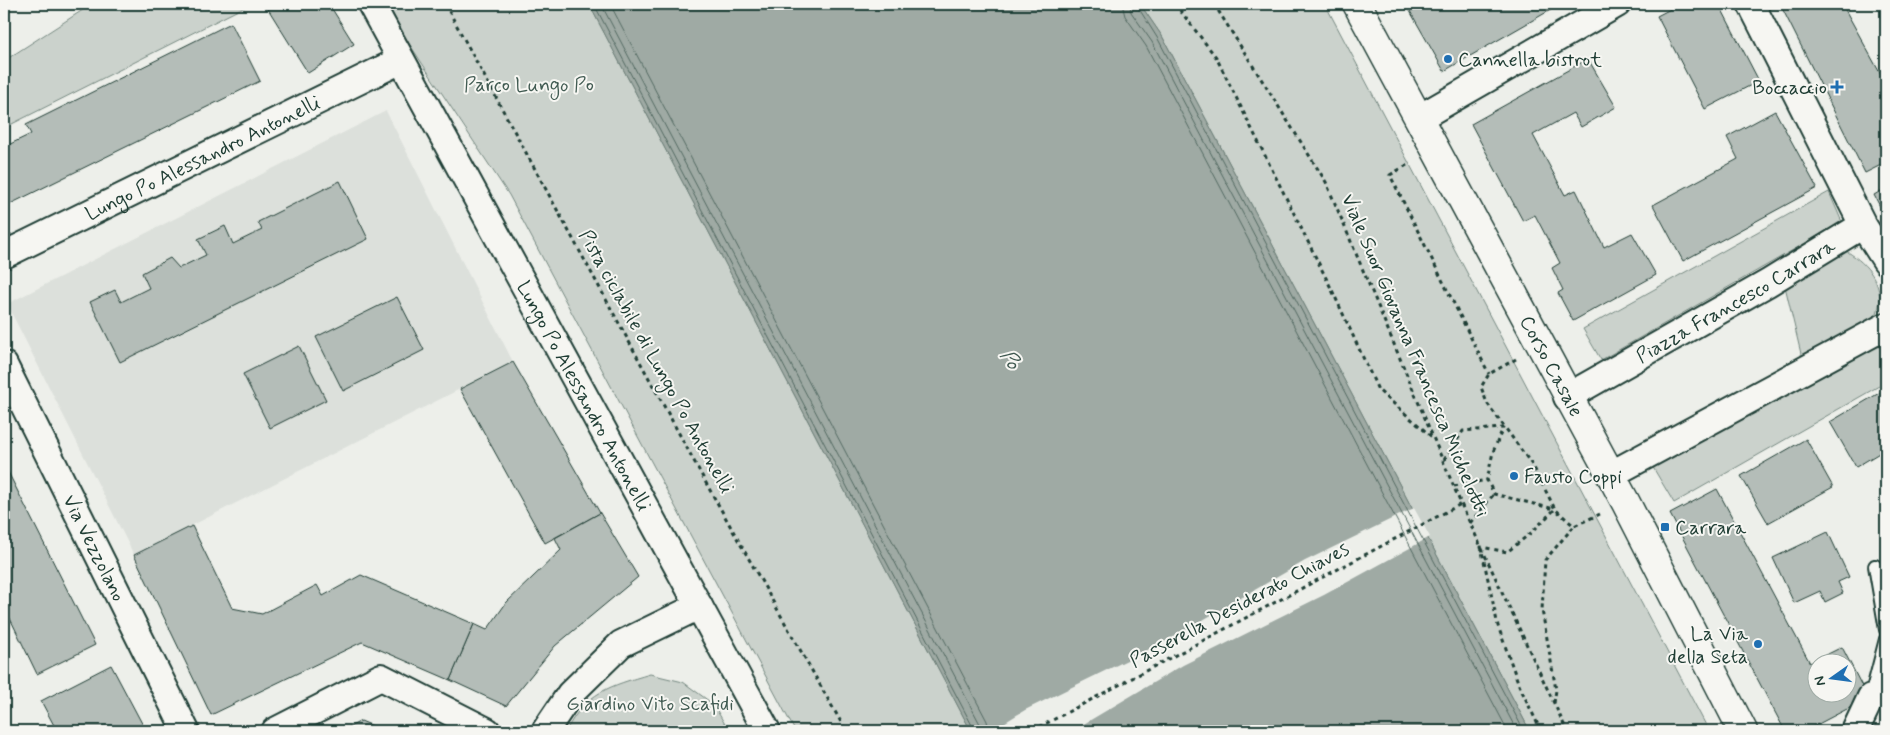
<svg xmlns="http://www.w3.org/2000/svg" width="1890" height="735" viewBox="0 0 1890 735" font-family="Mynerve,sans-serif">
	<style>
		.built { fill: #dce0db }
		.green { fill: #cbd2cc; stroke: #758880 }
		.water { fill: #9faaa4; stroke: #6c7e77 }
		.pier { fill: #edefea }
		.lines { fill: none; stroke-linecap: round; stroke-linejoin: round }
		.shore { stroke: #526961; stroke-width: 1 }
		.building { fill: #b4bdb8; stroke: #1f3d34; fill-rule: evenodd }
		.lane-casing { stroke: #1f3d34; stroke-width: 16 }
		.street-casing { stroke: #1f3d34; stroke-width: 30 }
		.primary-casing { stroke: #1f3d34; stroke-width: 31 }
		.path { stroke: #1f3d34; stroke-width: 3; stroke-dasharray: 4 4; stroke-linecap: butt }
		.lane { stroke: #f6f6f2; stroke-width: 12 }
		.street { stroke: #f6f6f2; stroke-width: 26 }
		.primary { stroke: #f6f6f2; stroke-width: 28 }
		.poi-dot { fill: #1f6fb2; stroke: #f6f6f2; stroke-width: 2 }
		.labels { text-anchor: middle; stroke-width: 4; stroke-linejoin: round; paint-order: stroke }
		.poi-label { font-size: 20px; fill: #1f3d34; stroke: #f6f6f2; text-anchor: start }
		.park-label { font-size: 20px; fill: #415b52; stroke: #f6f6f2 }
		.street-label { font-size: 20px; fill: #1f3d34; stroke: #f6f6f2 }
		.water-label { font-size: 21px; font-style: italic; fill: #3f5850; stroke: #f6f6f2 }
	</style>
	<rect width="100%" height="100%" fill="#edefea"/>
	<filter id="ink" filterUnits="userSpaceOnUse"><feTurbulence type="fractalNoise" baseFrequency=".02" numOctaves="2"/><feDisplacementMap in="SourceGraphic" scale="10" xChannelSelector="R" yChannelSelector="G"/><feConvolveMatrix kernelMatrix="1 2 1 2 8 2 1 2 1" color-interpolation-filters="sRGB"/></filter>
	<g filter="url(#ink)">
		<path class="built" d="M 386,111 L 513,362 L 134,555 L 7,304 Z"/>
		<g class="green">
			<path d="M 92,4 L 250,4 L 4,128 L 4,59 L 10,57 Z"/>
			<path d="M 383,4 L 589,4 L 971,731 L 795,731 L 509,195 Z"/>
			<path d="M 1140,4 L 1325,4 L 1709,731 L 1530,731 L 1162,36 Z"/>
			<path d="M 1829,192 L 1842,222 L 1601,360 L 1583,329 Z"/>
			<path d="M 1841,248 C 1861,259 1878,274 1880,299 C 1880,304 1877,312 1876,318 L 1802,358 L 1784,282 Z"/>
			<path d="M 1886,335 L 1886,382 L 1674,503 L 1651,464 Z"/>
			<path d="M 650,674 L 683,682 L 713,704 L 729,731 L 566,731 C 586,692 610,686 650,674 Z"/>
		</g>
		<path class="water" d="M 589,4 L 1140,4 L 1162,36 L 1530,731 L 971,731 Z"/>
		<path class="pier" d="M 1414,508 L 1430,537 L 1324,595 L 1183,665 L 1072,731 L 991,731 L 1025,710 L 1170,639 L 1305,561 Z"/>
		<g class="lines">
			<g class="shore">
				<path d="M 594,4 L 975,731"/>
				<path d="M 601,4 L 980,724 L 981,731"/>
				<path d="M 610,4 L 987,721 L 989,731"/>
				<path d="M 1122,4 L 1125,16 L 1146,46 L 1508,731"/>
				<path d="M 1130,4 L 1131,12 L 1152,42 L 1517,731"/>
				<path d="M 1136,4 L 1158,39 L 1524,731"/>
			</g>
		</g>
		<g class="building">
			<path d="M 265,4 L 329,4 L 354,44 L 308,73 Z"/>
			<path d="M 1406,4 L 1453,4 L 1455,7 L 1462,4 L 1561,4 L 1444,71 Z"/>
			<path d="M 1680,4 L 1719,4 L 1759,81 L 1705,109 L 1657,16 Z"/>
			<path d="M 1780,4 L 1842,4 L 1886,84 L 1886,170 L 1883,164 L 1865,173 Z"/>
			<path d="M 231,23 L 260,81 L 4,207 L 4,147 L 31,134 L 26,125 Z"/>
			<path d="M 1588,59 L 1616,107 L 1581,127 L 1573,113 L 1533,135 L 1565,195 L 1576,190 L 1604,247 L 1632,233 L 1656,275 L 1573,321 L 1558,293 L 1563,290 L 1552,268 L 1560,263 L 1535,215 L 1523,221 L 1471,124 Z"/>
			<path d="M 1775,111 L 1817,188 L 1683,261 L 1653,205 L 1738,159 L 1727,137 Z"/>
			<path d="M 340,181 L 368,239 L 120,362 L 90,302 L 115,290 L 121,302 L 149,288 L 142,273 L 170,258 L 179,268 L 206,255 L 198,239 L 225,226 L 233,244 L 262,230 L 258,222 Z"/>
			<path d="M 1886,188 L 1886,218 L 1874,195 Z"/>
			<path d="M 397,297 L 424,350 L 343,391 L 316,337 Z"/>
			<path d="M 299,346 L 326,400 L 270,428 L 243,374 Z"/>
			<path d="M 513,362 L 600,513 L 545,543 L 460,389 Z"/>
			<path d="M 1886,389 L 1886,449 L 1856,467 L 1830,422 Z"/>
			<path d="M 1806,439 L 1833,487 L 1768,523 L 1741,476 Z"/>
			<path d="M 4,464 L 95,645 L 37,674 L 4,606 Z"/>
			<path d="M 1717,489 L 1810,663 L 1842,647 L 1868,698 L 1805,731 L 1785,731 L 1670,514 ZM 1818,662 L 1848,662 L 1848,692 L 1818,692 Z"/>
			<path d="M 600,513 L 638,577 L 555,646 L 506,706 L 450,680 L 474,624 L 487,630 L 506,603 L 561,550 L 555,538 Z"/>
			<path d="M 192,526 L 232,608 L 262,614 L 317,585 L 323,596 L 361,575 L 474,624 L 450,680 L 362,642 L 211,715 L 134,555 Z"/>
			<path d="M 1828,532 L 1849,577 L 1838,582 L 1843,593 L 1825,602 L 1820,591 L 1794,603 L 1773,558 Z"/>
			<path d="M 111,665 L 146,731 L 57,731 L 41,701 Z"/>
			<path d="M 361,721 L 385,731 L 342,731 Z"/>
		</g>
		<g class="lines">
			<defs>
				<g id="lane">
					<path d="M 1875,566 L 1886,630"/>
					<path d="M 1871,697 L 1886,639"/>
				</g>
				<g id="street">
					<path id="s1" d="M 371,4 L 767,731"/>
					<path d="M 1751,4 L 1863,225"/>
					<path d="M 1419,118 L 1617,4"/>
					<path id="s2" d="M 4,255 L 401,60"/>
					<path id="s3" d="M 4,365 L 186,731"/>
					<path id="s4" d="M 1567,397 L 1768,283 L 1863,225 L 1886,261"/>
					<path d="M 1610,475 L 1886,326"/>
					<path d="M 275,731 L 381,677 L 487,731"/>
					<path d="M 545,731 L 570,694 L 621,644 L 699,606"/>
					<path d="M 1855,731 L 1871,697"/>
				</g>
				<g id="primary">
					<path id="s5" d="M 1357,4 L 1626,503 L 1743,731"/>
				</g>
			</defs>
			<use href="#lane" class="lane-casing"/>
			<use href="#street" class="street-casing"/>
			<use href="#primary" class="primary-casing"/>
			<g class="path">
				<path d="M 445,4 L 706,483 L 846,731"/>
				<path d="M 1175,4 L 1216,57 L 1332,290 L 1378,390 L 1432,437"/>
				<path d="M 1214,4 L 1326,182 L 1461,504 L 1567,731"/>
				<path d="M 1407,165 L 1390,175 L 1489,374"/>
				<path d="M 1516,359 L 1489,374 L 1481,387 L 1487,403 L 1533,466 L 1555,509 L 1574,526 L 1600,514"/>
				<path d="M 1444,460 L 1463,431 L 1503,428 L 1493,452 L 1487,480 L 1494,494 L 1554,509"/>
				<path d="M 1454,486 L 1487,480"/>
				<path d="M 1470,523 L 1494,494"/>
				<path d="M 1554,703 L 1556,690 L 1542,610 L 1545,560 L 1574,526"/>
				<path d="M 1032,731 L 1461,504"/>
				<path d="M 1541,731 L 1519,685 L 1498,626 L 1481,547 L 1507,552 L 1532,532 L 1555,509"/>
			</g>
			<use href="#lane" class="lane"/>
			<use href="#street" class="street"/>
			<use href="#primary" class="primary"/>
		</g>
	</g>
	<g class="poi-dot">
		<circle cx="1448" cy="59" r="5"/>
		<path d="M1834.5 79.5h5v5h5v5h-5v5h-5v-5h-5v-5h5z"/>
		<circle cx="1514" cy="476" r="5"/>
		<rect x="1660" y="522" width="10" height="10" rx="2.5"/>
		<circle cx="1758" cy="644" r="5"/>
	</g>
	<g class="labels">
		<g class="poi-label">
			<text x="1458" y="66">Cannella bistrot</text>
			<text x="1827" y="94" text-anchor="end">Boccaccio</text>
			<text x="1524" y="483">Fausto Coppi</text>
			<text x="1675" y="534">Carrara</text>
			<text x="1748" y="640" text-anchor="end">La Via<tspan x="1748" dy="23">della Seta</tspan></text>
		</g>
		<g class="park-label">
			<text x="529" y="91">Parco Lungo Po</text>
			<text x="650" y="710">Giardino Vito Scafidi</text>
		</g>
		<g class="street-label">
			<text dy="7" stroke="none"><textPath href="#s2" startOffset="221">Lungo Po Alessandro Antonelli</textPath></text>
			<text dy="7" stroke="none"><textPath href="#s4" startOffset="194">Piazza Francesco Carrara</textPath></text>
			<text transform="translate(1416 355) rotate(67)" y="7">Viale Suor Giovanna Francesca Michelotti</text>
			<text transform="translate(657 361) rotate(61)" y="7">Pista ciclabile di Lungo Po Antonelli</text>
			<text dy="7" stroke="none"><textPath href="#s5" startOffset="411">Corso Casale</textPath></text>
			<text dy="7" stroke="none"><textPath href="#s1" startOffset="446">Lungo Po Alessandro Antonelli</textPath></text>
			<text dy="7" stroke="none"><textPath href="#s3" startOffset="204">Via Vezzolano</textPath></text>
			<text transform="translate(1239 604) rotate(-28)" y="7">Passerella Desiderato Chiaves</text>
		</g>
		<g class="water-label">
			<text transform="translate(1011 359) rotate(59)" y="7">Po</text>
		</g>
	</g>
	<rect width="1890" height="735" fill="none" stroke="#f6f6f2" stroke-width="20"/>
	<rect x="10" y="10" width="1870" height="715" fill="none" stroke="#1f3d34" stroke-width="2" filter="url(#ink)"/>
	<g transform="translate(1832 678) rotate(256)"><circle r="24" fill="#f6f6f2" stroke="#a0aca6"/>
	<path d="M0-4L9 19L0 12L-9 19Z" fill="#1f6fb2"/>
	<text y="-8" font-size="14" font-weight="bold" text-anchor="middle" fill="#1f3d34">N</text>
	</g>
</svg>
